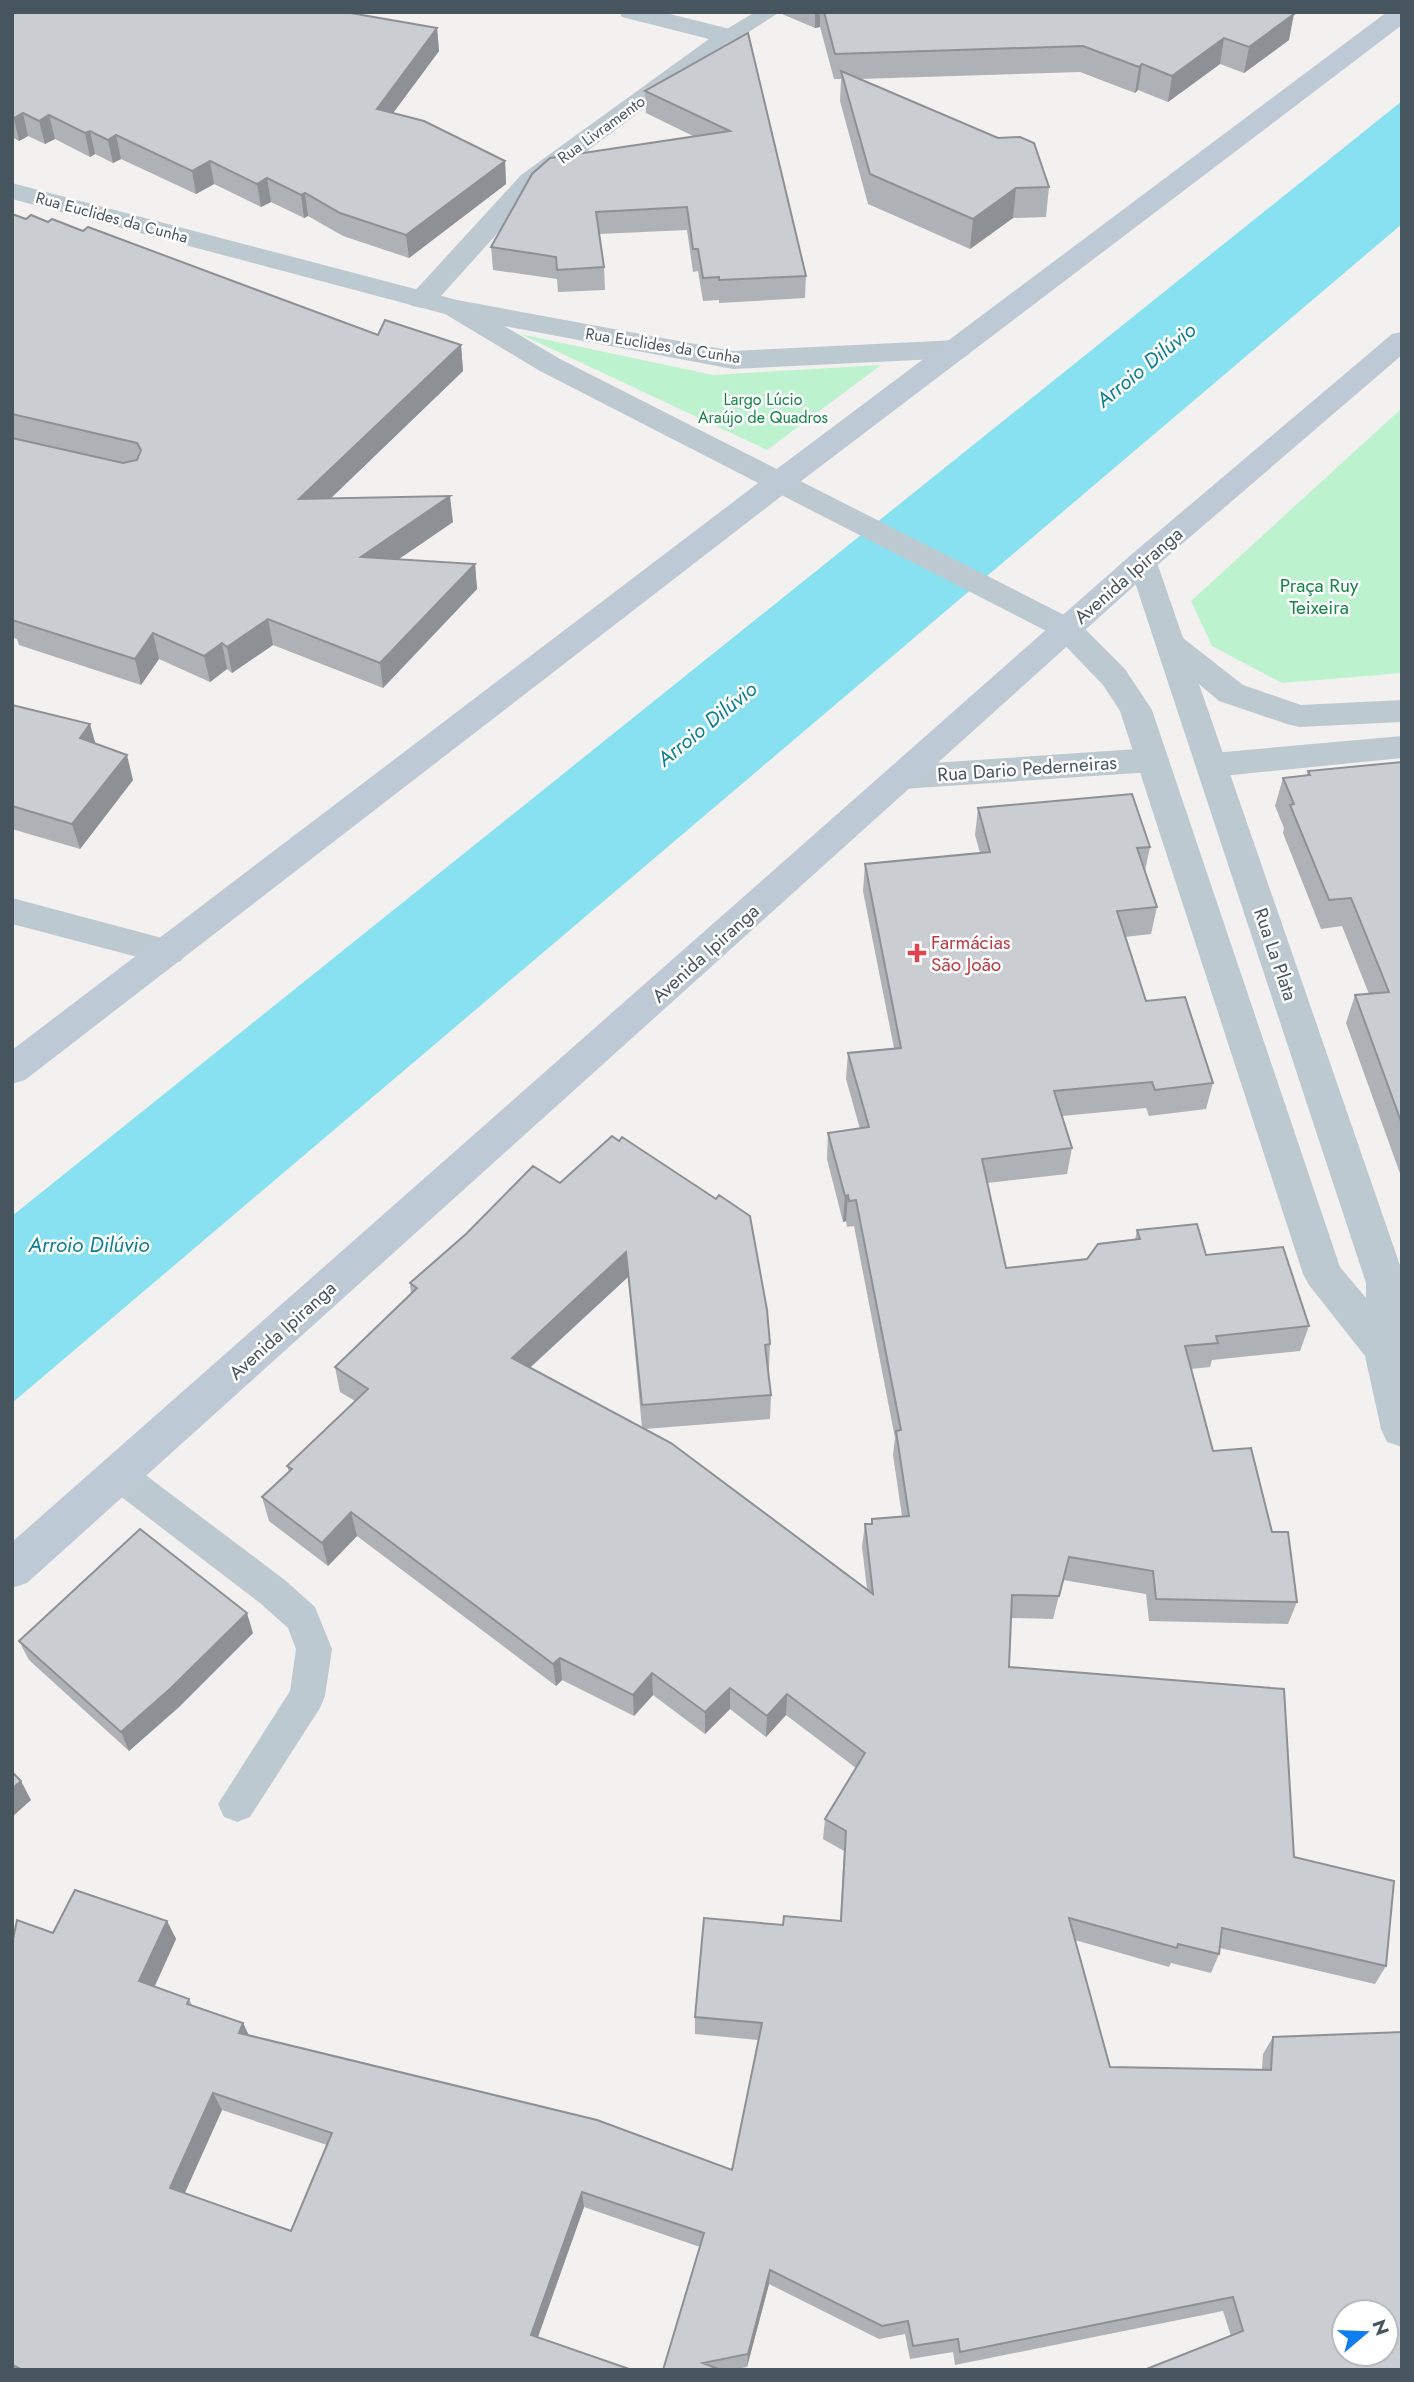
<svg xmlns="http://www.w3.org/2000/svg" width="1414" height="2382" viewBox="0 0 1414 2382" font-family="Jost,sans-serif">
	<style>
		.green { fill: #bdf2cf }
		.water { fill: #88e1f1 }
		.lines { fill: none; stroke-linecap: round; stroke-linejoin: round }
		.service { fill: #bdc9d0; fill-rule: evenodd }
		.minor { fill: #bdc9d0; fill-rule: evenodd }
		.tertiary { fill: #bdc9d0; fill-rule: evenodd }
		.secondary { fill: #bdcad5; fill-rule: evenodd }
		.wall { fill: #aeb1b5; fill-rule: evenodd }
		.shaded-wall { fill: #8d9094 }
		.building { fill: #caced3; stroke: #8d9094; stroke-width: 2; fill-rule: evenodd }
		.health-dot { fill: #e0444e; stroke: #fff; stroke-width: 2.5 }
		.labels { text-anchor: middle; stroke-width: 5; stroke-linejoin: round; paint-order: stroke }
		.far-street-label { font-size: 16px; fill: #47555f; stroke: #fff }
		.far-park-label { font-size: 16px; fill: #128645; stroke: #fff }
		.street-label { font-size: 19px; fill: #47555f; stroke: #fff }
		.park-label { font-size: 19px; fill: #128645; stroke: #fff }
		.health-label { font-size: 19px; fill: #be3a42; stroke: #fff; text-anchor: start }
		.water-label { font-size: 21px; font-style: italic; fill: #077f94; stroke: #fff }
	</style>
	<rect width="100%" height="100%" fill="#f3f0f0"/>
	<g class="green">
		<path d="M 520,334 L 713,375 L 881,365 L 767,450 Z"/>
		<path d="M 1402,408 L 1402,673 L 1282,683 L 1212,646 L 1191,601 Z"/>
	</g>
	<path class="water" d="M 1402,101 L 1402,224 L 12,1403 L 12,1216 Z"/>
	<g class="lines">
		<g class="service">
			<path d="M 755,12 L 780,12 L 736,40 L 722,40 L 719,36 L 722,32 Z"/>
			<path d="M 119,1460 L 131,1464 L 286,1581 L 315,1607 L 332,1649 L 325,1696 L 320,1708 L 250,1817 L 237,1822 L 224,1817 L 218,1804 L 290,1691 L 296,1649 L 288,1628 L 260,1603 L 107,1486 L 102,1475 L 107,1464 Z"/>
		</g>
		<g class="minor">
			<path d="M 619,12 L 662,12 L 738,31 L 741,36 L 539,187 L 432,306 L 422,308 L 412,306 L 408,300 L 412,294 L 521,175 L 709,39 L 622,17 Z"/>
			<path d="M 1172,634 L 1183,638 L 1243,685 L 1301,705 L 1402,700 L 1402,722 L 1299,727 L 1287,724 L 1219,701 L 1161,652 L 1156,645 L 1161,638 Z"/>
			<path d="M 1402,736 L 1402,758 L 1213,777 L 1201,773 L 1196,765 L 1201,757 L 1213,753 Z"/>
			<path d="M 1152,748 L 1164,752 L 1169,760 L 1164,768 L 1152,772 L 903,789 L 891,785 L 886,777 L 891,769 L 903,765 Z"/>
			<path d="M 12,898 L 181,943 L 186,952 L 181,961 L 168,965 L 12,924 Z"/>
		</g>
		<path class="tertiary" d="M 12,183 L 457,300 L 733,351 L 958,340 L 968,343 L 972,349 L 968,355 L 958,358 L 733,369 L 504,326 L 560,359 L 1078,622 L 1125,669 L 1152,710 L 1340,1267 L 1366,1298 L 1366,1283 L 1128,561 L 1132,554 L 1143,551 L 1154,554 L 1402,1271 L 1402,1447 L 1387,1442 L 1381,1429 L 1365,1356 L 1309,1285 L 1303,1274 L 1120,711 L 1103,685 L 1056,636 L 540,371 L 445,314 L 12,199 Z"/>
		<g class="secondary">
			<path d="M 1387,12 L 1402,12 L 1402,25 L 792,488 L 25,1080 L 12,1084 L 12,1050 L 770,474 Z"/>
			<path d="M 1402,332 L 1402,355 L 1154,568 L 27,1583 L 12,1588 L 12,1542 L 1132,554 L 1392,334 Z"/>
		</g>
	</g>
	<g class="wall">
		<path d="M 12,12 L 437,28 L 439,51 L 393,113 L 505,161 L 506,184 L 409,258 L 343,236 L 308,216 L 304,218 L 271,202 L 261,207 L 214,184 L 196,194 L 121,159 L 113,163 L 95,154 L 90,157 L 55,139 L 45,144 L 28,136 L 19,141 L 12,137 Z"/>
		<path d="M 781,12 L 1289,12 L 1289,40 L 1244,73 L 1220,64 L 1168,102 L 1138,90 L 1135,93 L 1080,72 L 859,79 L 1049,187 L 1046,217 L 1013,218 L 970,249 L 868,204 L 840,101 L 841,79 L 834,79 L 820,27 L 815,28 L 782,14 Z"/>
		<path d="M 748,33 L 806,276 L 805,298 L 719,303 L 719,300 L 703,301 L 698,271 L 693,272 L 687,230 L 599,234 L 604,267 L 605,290 L 558,292 L 557,279 L 493,270 L 491,247 L 695,137 L 646,113 L 645,91 Z"/>
		<path d="M 12,214 L 26,219 L 48,222 L 83,231 L 378,335 L 461,345 L 463,371 L 331,498 L 453,522 L 399,559 L 475,564 L 477,589 L 383,688 L 273,645 L 232,673 L 227,669 L 210,682 L 159,659 L 141,685 L 19,645 L 17,639 L 12,637 Z"/>
		<path d="M 12,705 L 95,744 L 133,780 L 80,849 L 12,829 Z"/>
		<path d="M 1402,762 L 1402,1179 L 1346,1023 L 1355,995 L 1369,994 L 1342,926 L 1321,929 L 1283,833 L 1284,828 L 1275,806 L 1283,778 L 1307,775 L 1308,771 Z"/>
		<path d="M 978,808 L 1150,847 L 1145,871 L 1157,907 L 1151,934 L 1125,937 L 1146,1001 L 1213,1083 L 1206,1109 L 1149,1116 L 1146,1108 L 1062,1116 L 1072,1148 L 1067,1174 L 987,1183 L 1006,1268 L 1087,1259 L 1135,1240 L 1137,1230 L 1206,1255 L 1309,1326 L 1300,1351 L 1212,1360 L 1210,1367 L 1191,1369 L 1213,1451 L 1272,1532 L 1297,1602 L 1288,1624 L 1149,1621 L 1146,1594 L 1063,1580 L 1053,1619 L 1011,1618 L 1009,1667 L 1294,1857 L 1386,1966 L 1375,1984 L 1220,1948 L 1219,1954 L 1211,1973 L 1171,1963 L 1169,1967 L 1075,1940 L 1110,2067 L 1262,2069 L 1263,2054 L 1273,2037 L 1402,2370 L 1231,2336 L 1223,2311 L 955,2365 L 953,2352 L 910,2359 L 905,2334 L 879,2339 L 769,2284 L 747,2367 L 732,2370 L 663,2370 L 700,2247 L 584,2207 L 538,2337 L 632,2370 L 12,2370 L 12,1944 L 53,1933 L 167,1921 L 176,1939 L 154,1987 L 189,1999 L 192,2005 L 243,2023 L 249,2036 L 732,2170 L 758,2040 L 695,2034 L 695,2017 L 783,1925 L 840,1921 L 844,1851 L 823,1839 L 825,1819 L 856,1768 L 786,1715 L 766,1737 L 730,1709 L 705,1734 L 653,1695 L 634,1716 L 562,1680 L 556,1686 L 357,1536 L 328,1566 L 269,1521 L 262,1497 L 289,1472 L 287,1466 L 355,1401 L 340,1392 L 335,1367 L 411,1293 L 410,1283 L 466,1234 L 533,1166 L 770,1344 L 769,1369 L 768,1369 L 771,1395 L 770,1419 L 645,1429 L 867,1589 L 862,1547 L 865,1524 L 871,1524 L 872,1519 L 902,1516 L 893,1455 L 895,1438 L 854,1226 L 847,1227 L 846,1221 L 843,1222 L 827,1159 L 828,1133 L 860,1129 L 846,1079 L 848,1053 L 894,1048 L 863,891 L 865,864 L 980,853 L 975,835 ZM 628,1277 L 642,1428 L 530,1368 ZM 222,2110 L 327,2145 L 291,2231 L 185,2193 Z"/>
		<path d="M 253,1633 L 179,1707 L 129,1751 L 29,1660 L 19,1641 Z"/>
	</g>
	<g class="shaded-wall">
		<path d="M 815,12 L 820,12 L 820,27 L 815,28 Z"/>
		<path d="M 1294,14 L 1289,40 L 1244,73 L 1249,47 Z"/>
		<path d="M 437,28 L 439,51 L 379,132 L 377,109 Z"/>
		<path d="M 1224,38 L 1220,64 L 1168,102 L 1172,76 Z"/>
		<path d="M 1142,64 L 1138,90 L 1135,93 L 1139,67 Z"/>
		<path d="M 23,113 L 28,136 L 19,141 L 14,118 Z"/>
		<path d="M 49,115 L 55,139 L 45,144 L 39,121 Z"/>
		<path d="M 90,131 L 95,154 L 90,157 L 85,133 Z"/>
		<path d="M 116,135 L 121,159 L 113,163 L 108,140 Z"/>
		<path d="M 210,161 L 214,184 L 196,194 L 192,171 Z"/>
		<path d="M 505,161 L 506,184 L 409,258 L 406,235 Z"/>
		<path d="M 267,178 L 271,202 L 261,207 L 257,184 Z"/>
		<path d="M 1016,188 L 1013,218 L 970,249 L 973,219 Z"/>
		<path d="M 305,193 L 308,216 L 304,218 L 301,195 Z"/>
		<path d="M 461,345 L 463,371 L 303,525 L 299,499 Z"/>
		<path d="M 450,496 L 453,522 L 365,582 L 361,557 Z"/>
		<path d="M 475,564 L 477,589 L 383,688 L 380,663 Z"/>
		<path d="M 268,619 L 273,645 L 232,673 L 227,647 Z"/>
		<path d="M 153,633 L 159,659 L 141,685 L 135,659 Z"/>
		<path d="M 222,643 L 227,669 L 210,682 L 204,656 Z"/>
		<path d="M 90,724 L 97,749 L 80,738 Z"/>
		<path d="M 127,755 L 133,780 L 80,849 L 72,824 Z"/>
		<path d="M 848,1195 L 846,1221 L 843,1222 L 845,1196 Z"/>
		<path d="M 626,1252 L 628,1277 L 514,1382 L 512,1358 Z"/>
		<path d="M 351,1512 L 357,1536 L 328,1566 L 322,1543 Z"/>
		<path d="M 247,1613 L 253,1633 L 179,1707 L 129,1751 L 121,1732 Z"/>
		<path d="M 560,1658 L 562,1680 L 556,1686 L 553,1664 Z"/>
		<path d="M 652,1673 L 653,1695 L 634,1716 L 633,1695 Z"/>
		<path d="M 730,1688 L 730,1709 L 705,1734 L 705,1712 Z"/>
		<path d="M 787,1694 L 786,1715 L 766,1737 L 767,1716 Z"/>
		<path d="M 21,1781 L 31,1800 L 12,1817 L 12,1789 Z"/>
		<path d="M 167,1921 L 176,1939 L 149,1999 L 139,1981 Z"/>
		<path d="M 243,2023 L 251,2040 L 239,2033 Z"/>
		<path d="M 213,2093 L 222,2110 L 180,2203 L 170,2188 Z"/>
		<path d="M 582,2192 L 584,2207 L 534,2348 L 531,2335 Z"/>
		<path d="M 770,2270 L 769,2284 L 747,2367 L 748,2354 Z"/>
	</g>
	<g class="building">
		<path d="M 12,12 L 345,12 L 437,28 L 377,109 L 424,121 L 505,161 L 406,235 L 340,213 L 305,193 L 301,195 L 267,178 L 257,184 L 210,161 L 192,171 L 116,135 L 108,140 L 90,131 L 85,133 L 49,115 L 39,121 L 23,113 L 14,118 L 12,117 Z"/>
		<path d="M 824,12 L 1289,12 L 1294,14 L 1249,47 L 1224,38 L 1172,76 L 1142,64 L 1139,67 L 1083,46 L 835,54 Z"/>
		<path d="M 748,33 L 806,276 L 719,280 L 719,277 L 703,278 L 698,249 L 693,249 L 687,207 L 596,212 L 604,267 L 557,270 L 556,257 L 491,247 L 532,174 L 550,158 L 730,131 L 645,91 Z"/>
		<path d="M 841,71 L 998,138 L 1020,137 L 1034,143 L 1049,187 L 1016,188 L 973,219 L 870,174 Z"/>
		<path d="M 12,214 L 26,219 L 31,215 L 48,222 L 52,219 L 83,231 L 88,227 L 378,335 L 385,320 L 461,345 L 299,499 L 450,496 L 361,557 L 475,564 L 380,663 L 268,619 L 227,647 L 222,643 L 204,656 L 153,633 L 135,659 L 12,620 L 12,438 L 123,463 L 137,460 L 141,450 L 137,443 L 12,414 Z"/>
		<path d="M 12,705 L 90,724 L 80,738 L 127,755 L 72,824 L 12,806 Z"/>
		<path d="M 1402,762 L 1402,1124 L 1355,995 L 1389,992 L 1351,898 L 1329,900 L 1290,805 L 1294,804 L 1283,778 L 1310,775 L 1308,771 Z"/>
		<path d="M 1132,794 L 1150,847 L 1137,848 L 1157,907 L 1117,911 L 1146,1001 L 1185,997 L 1213,1083 L 1155,1090 L 1152,1082 L 1054,1091 L 1072,1148 L 982,1159 L 1006,1268 L 1087,1259 L 1098,1244 L 1140,1239 L 1137,1230 L 1197,1224 L 1206,1255 L 1283,1247 L 1309,1326 L 1216,1336 L 1218,1343 L 1185,1346 L 1213,1451 L 1251,1448 L 1272,1532 L 1288,1532 L 1297,1602 L 1156,1599 L 1153,1571 L 1069,1557 L 1059,1596 L 1012,1595 L 1009,1667 L 1284,1689 L 1294,1857 L 1394,1881 L 1386,1966 L 1222,1928 L 1219,1954 L 1178,1944 L 1177,1948 L 1069,1918 L 1110,2067 L 1271,2070 L 1273,2037 L 1402,2032 L 1402,2370 L 1144,2370 L 1243,2331 L 1233,2297 L 960,2352 L 958,2339 L 913,2346 L 908,2321 L 882,2326 L 770,2270 L 748,2354 L 703,2363 L 721,2370 L 663,2370 L 704,2233 L 582,2192 L 531,2335 L 632,2370 L 23,2370 L 12,2365 L 12,1944 L 17,1920 L 53,1933 L 75,1890 L 167,1921 L 139,1981 L 189,1999 L 187,2004 L 243,2023 L 239,2033 L 597,2120 L 732,2170 L 762,2023 L 695,2017 L 704,1918 L 783,1925 L 784,1916 L 841,1921 L 846,1831 L 825,1819 L 865,1753 L 787,1694 L 767,1716 L 730,1688 L 705,1712 L 652,1673 L 633,1695 L 560,1658 L 553,1664 L 351,1512 L 322,1543 L 262,1497 L 292,1469 L 287,1466 L 368,1389 L 335,1367 L 417,1288 L 410,1283 L 466,1234 L 533,1166 L 560,1183 L 612,1136 L 619,1141 L 622,1137 L 716,1199 L 719,1195 L 750,1216 L 767,1310 L 770,1344 L 765,1345 L 771,1395 L 642,1405 L 626,1252 L 512,1358 L 671,1443 L 873,1594 L 865,1524 L 872,1524 L 872,1519 L 909,1516 L 896,1431 L 901,1430 L 856,1200 L 849,1201 L 848,1195 L 845,1196 L 828,1133 L 869,1127 L 848,1053 L 901,1048 L 865,864 L 990,852 L 978,808 ZM 213,2093 L 332,2133 L 291,2231 L 170,2188 ZM 1344,2312 L 1386,2312 L 1386,2354 L 1344,2354 Z"/>
		<path d="M 140,1529 L 247,1613 L 171,1688 L 121,1732 L 19,1641 Z"/>
		<path d="M 12,1772 L 21,1781 L 12,1789 Z"/>
	</g>
	<path class="health-dot" d="M913.5 942.5h7v7h7v7h-7v7h-7v-7h-7v-7h7z"/>
	<g class="labels">
		<g class="far-street-label">
			<text transform="translate(601 129) rotate(-36)" y="6">Rua Livramento</text>
			<text transform="translate(112 217) rotate(15)" y="6">Rua Euclides da Cunha</text>
			<text transform="translate(663 345) rotate(9)" y="6">Rua Euclides da Cunha</text>
		</g>
		<g class="far-park-label">
			<text x="763" y="405">Largo Lúcio<tspan x="763" dy="18">Araújo de Quadros</tspan></text>
		</g>
		<g class="street-label">
			<text transform="translate(1128 575) rotate(-41)" y="7">Avenida Ipiranga</text>
			<text transform="translate(1027 768) rotate(-4)" y="7">Rua Dario Pederneiras</text>
			<text transform="translate(705 953) rotate(-42)" y="7">Avenida Ipiranga</text>
			<text transform="translate(1276 954) rotate(71)" y="7">Rua La Plata</text>
			<text transform="translate(282 1330) rotate(-42)" y="7">Avenida Ipiranga</text>
		</g>
		<g class="park-label">
			<text x="1319" y="592">Praça Ruy<tspan x="1319" dy="22">Teixeira</tspan></text>
		</g>
		<g class="health-label">
			<text x="931" y="949">Farmácias<tspan x="931" dy="22">São João</tspan></text>
		</g>
		<g class="water-label">
			<text transform="translate(1146 365) rotate(-39)" y="7">Arroio Dilúvio</text>
			<text transform="translate(707 724) rotate(-39)" y="7">Arroio Dilúvio</text>
			<text x="89" y="1252">Arroio Dilúvio</text>
		</g>
	</g>
	<rect width="1414" height="2382" fill="none" stroke="#47555f" stroke-width="28"/>
	<g transform="translate(1365 2333) rotate(71)"><circle r="33" fill="#ffffff" stroke="#b5bbbf" stroke-width="2"/>
	<path d="M0-5L12 26L0 18L-12 26Z" fill="#0e7def"/>
	<text y="-10" font-size="19" font-weight="bold" text-anchor="middle" fill="#47555f">N</text>
	</g>
</svg>
